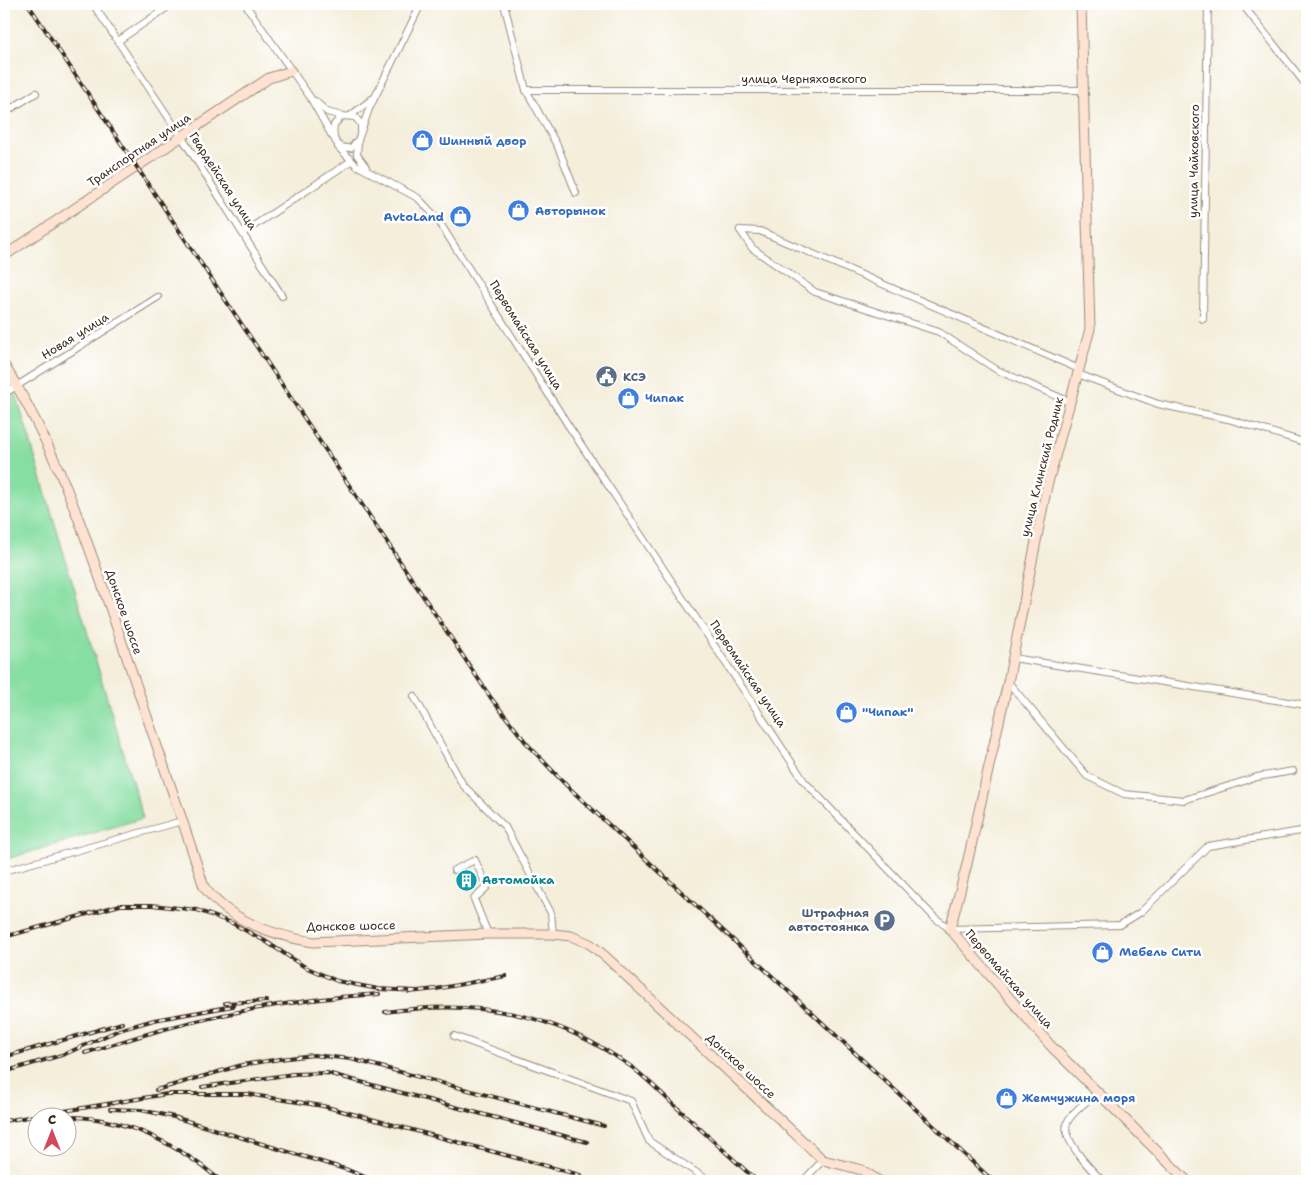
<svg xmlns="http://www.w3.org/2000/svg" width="1311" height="1185" viewBox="0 0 1311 1185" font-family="'Shantell Sans',sans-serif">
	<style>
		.green { fill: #87dea2; stroke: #618460 }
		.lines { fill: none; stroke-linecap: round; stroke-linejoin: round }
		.street-casing { stroke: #988c7c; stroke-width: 8 }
		.secondary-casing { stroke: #988c7c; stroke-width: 11 }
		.street { stroke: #fff; stroke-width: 6 }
		.secondary { stroke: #fee3d2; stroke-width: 9 }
		.rail-casing { stroke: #3b2a1e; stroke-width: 4 }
		.rail { stroke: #fff; stroke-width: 2; stroke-dasharray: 5.5; stroke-linecap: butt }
		.labels { text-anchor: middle; stroke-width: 5; stroke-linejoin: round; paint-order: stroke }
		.street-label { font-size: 12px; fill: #3b2a1e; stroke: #fff }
		.shop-label { font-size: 12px; font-weight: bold; fill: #366cbe; stroke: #fff; text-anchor: start }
		.service-label { font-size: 12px; font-weight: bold; fill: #4e5e75; stroke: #fff; text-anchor: start }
		.culture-label { font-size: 12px; font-weight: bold; fill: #0d838f; stroke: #fff; text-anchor: start }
	</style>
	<rect width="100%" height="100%" fill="#fff"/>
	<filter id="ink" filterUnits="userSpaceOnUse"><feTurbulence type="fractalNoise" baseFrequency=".02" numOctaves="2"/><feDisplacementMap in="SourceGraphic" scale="10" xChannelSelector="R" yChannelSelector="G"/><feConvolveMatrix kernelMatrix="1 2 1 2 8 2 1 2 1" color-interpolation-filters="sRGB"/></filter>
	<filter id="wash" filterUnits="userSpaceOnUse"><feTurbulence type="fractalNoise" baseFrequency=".0096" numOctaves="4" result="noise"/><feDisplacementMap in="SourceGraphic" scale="20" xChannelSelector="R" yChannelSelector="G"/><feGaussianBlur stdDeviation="1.12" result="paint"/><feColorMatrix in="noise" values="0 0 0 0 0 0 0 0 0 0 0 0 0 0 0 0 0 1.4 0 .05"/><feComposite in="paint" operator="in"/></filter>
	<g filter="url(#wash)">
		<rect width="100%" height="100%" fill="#f4eedb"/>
		<path class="green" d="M 16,394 L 143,818 L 4,860 L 4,402 Z"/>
	</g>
	<g filter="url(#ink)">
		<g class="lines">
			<defs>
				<g id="street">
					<path d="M 93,4 L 181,136 L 282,296"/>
					<path d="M 245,4 L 310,97 L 332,136"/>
					<path d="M 504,4 L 526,90 L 558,147 L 576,193"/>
					<path d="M 1242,4 L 1307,86"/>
					<path d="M 118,41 L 172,4"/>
					<path d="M 526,90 L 1082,90"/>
					<path d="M 315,101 L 327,112 L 342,116"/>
					<path d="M 4,113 L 36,93"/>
					<path d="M 350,116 L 372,99"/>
					<path d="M 361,131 L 361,124 L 355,117 L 342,116 L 334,125 C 332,138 335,149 351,148 L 358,140 L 369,109 L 421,4"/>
					<path d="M 358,142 L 357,155 L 366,167"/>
					<path d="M 338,147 L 356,165 L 418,198 L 436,217 L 568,425 L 804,781 L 934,917 L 950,929 L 1120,925 L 1141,912 L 1208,846 L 1307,830"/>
					<path d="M 740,230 L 752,248 L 815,292 L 939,332 L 997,370 L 1070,402"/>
					<path d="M 740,230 L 760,231 L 1079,369"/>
					<path d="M 243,233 L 351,161"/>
					<path d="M 1203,319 L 1208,4"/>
					<path d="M 1078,374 L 1158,404 L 1228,419 L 1307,443"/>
					<path d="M 4,394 L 158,297"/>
					<path d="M 1013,658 L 1307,705"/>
					<path d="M 1008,682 L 1087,776 L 1124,794 L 1184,800 L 1257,777 L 1293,771"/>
					<path d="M 414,696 L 463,785 L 505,827 L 551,913 L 553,934"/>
					<path d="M 454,870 L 475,860 L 487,887 L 474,899 L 488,934"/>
					<path d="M 4,871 L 182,821"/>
					<path d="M 454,1036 L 631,1101 L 649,1141 L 709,1181"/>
					<path d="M 1098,1092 C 1089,1100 1071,1112 1067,1123 C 1061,1139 1092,1171 1103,1181"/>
					<path d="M 803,1181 L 823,1160"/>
				</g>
				<g id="secondary">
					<path d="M 1081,4 L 1090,329 L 1047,486 L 1008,682 L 967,864 L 950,929 L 1050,1045 L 1187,1181"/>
					<path d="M 4,256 L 269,78 L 291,71"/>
					<path d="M 4,365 C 58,450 90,548 122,643 C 149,724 178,805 204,887 C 229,921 272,935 313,942 L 488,934 L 553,934 L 571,936 L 590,944 L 606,957 L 823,1160 L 862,1170 L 879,1181"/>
				</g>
			</defs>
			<use href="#street" class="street-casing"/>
			<use href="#secondary" class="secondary-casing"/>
			<use href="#street" class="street"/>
			<use href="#secondary" class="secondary"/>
			<defs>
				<g id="rail">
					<path d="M 28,4 L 491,698 L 528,745 L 566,785 L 993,1181"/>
					<path d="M 4,937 L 120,905 L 152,905 L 197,910 L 232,923 L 265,941 L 305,967 L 337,981 L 378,989 L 416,991"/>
					<path d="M 409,992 L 436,989 L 506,976"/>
					<path d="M 225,1003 L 267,1001"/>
					<path d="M 385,1012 C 479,999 555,1012 633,1068 C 647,1079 660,1092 673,1104 C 701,1130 729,1155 757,1181"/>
					<path d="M 85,1053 C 118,1043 151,1032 184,1024 C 248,1008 313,998 379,994"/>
					<path d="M 4,1057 L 122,1023"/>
					<path d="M 4,1072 L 65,1054 L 119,1030 L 154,1020 L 233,1006"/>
					<path d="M 202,1087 L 293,1074 L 327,1073 L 587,1142"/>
					<path d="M 156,1090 L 242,1065 L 280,1059 L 313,1055 L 351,1059 L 604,1126"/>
					<path d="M 110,1109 L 141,1110 L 174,1117 L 348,1170 L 375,1181"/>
					<path d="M 67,1117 C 124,1116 179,1145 221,1181"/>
					<path d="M 4,1121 L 167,1094 L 247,1094 L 323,1106 L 580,1175"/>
				</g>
			</defs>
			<use href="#rail" class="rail-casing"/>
			<use href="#rail" class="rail"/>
		</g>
	</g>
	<defs>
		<symbol id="shop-disc" viewBox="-11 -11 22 22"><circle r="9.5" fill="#3f7fe0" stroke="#fff"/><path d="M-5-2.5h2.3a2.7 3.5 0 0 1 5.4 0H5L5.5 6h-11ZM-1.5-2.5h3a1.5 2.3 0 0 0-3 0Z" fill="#fff"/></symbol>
		<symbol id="civic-disc" viewBox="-11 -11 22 22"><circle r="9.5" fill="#5c6f8a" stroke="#fff"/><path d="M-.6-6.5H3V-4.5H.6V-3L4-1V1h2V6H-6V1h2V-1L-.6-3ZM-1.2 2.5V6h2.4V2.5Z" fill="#fff"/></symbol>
		<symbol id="building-disc" viewBox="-11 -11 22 22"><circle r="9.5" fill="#0f9aa8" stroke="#fff"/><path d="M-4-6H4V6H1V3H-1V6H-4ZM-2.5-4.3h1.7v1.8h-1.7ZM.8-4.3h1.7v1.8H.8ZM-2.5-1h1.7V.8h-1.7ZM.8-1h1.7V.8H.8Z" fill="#fff"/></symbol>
		<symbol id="parking-disc" viewBox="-11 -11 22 22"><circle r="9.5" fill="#5c6f8a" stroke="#fff"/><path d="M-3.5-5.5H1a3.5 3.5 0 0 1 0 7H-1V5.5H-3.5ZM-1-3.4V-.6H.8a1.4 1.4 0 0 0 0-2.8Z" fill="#fff"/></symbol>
	</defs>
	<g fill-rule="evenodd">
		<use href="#shop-disc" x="410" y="128" width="25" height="25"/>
		<use href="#shop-disc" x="506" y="198" width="25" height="25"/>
		<use href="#shop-disc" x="448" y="204" width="25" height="25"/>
		<use href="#civic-disc" x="594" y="364" width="25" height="25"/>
		<use href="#shop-disc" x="616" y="386" width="25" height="25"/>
		<use href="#shop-disc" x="834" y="700" width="25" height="25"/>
		<use href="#building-disc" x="454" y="868" width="25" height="25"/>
		<use href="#parking-disc" x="872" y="908" width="25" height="25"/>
		<use href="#shop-disc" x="1090" y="940" width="25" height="25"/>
		<use href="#shop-disc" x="994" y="1086" width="25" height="25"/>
	</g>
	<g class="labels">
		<g class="street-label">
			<text x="804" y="83">улица Черняховского</text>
			<text transform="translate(139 150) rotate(-34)" y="4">Транспортная улица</text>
			<text transform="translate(1194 161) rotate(-89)" y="4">улица Чайковского</text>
			<text transform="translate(223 181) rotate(57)" y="4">Гвардейская улица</text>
			<text transform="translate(526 335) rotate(58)" y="4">Первомайская улица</text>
			<text transform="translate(75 336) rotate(-32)" y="4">Новая улица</text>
			<text transform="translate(1042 467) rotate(-76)" y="4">улица Клинский Родник</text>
			<text transform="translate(124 612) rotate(71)" y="4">Донское шоссе</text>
			<text transform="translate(748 674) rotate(56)" y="4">Первомайская улица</text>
			<text transform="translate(351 926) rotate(-1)" y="4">Донское шоссе</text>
			<text transform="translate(1009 979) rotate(49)" y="4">Первомайская улица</text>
			<text transform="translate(741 1066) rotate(43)" y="4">Донское шоссе</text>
		</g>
		<g class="shop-label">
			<text x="439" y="145">Шинный двор</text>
			<text x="535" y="215">Авторынок</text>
			<text x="444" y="221" text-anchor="end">AvtoLand</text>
			<text x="645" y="402">Чипак</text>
			<text x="862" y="716">"Чипак"</text>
			<text x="1119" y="956">Мебель Сити</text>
			<text x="1022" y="1102">Жемчужина моря</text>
		</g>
		<g class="service-label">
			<text x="623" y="381">КСЭ</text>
			<text x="869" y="917" text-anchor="end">Штрафная<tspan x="869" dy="14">автостоянка</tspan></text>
		</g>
		<g class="culture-label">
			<text x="482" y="884">Автомойка</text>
		</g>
	</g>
	<rect width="1311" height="1185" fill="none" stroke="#fff" stroke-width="20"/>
	<g transform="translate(52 1132)"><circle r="24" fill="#ffffff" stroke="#b1aaa5"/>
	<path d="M0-4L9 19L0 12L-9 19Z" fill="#d1495b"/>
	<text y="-8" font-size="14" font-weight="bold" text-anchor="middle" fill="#3b2a1e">С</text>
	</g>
</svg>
